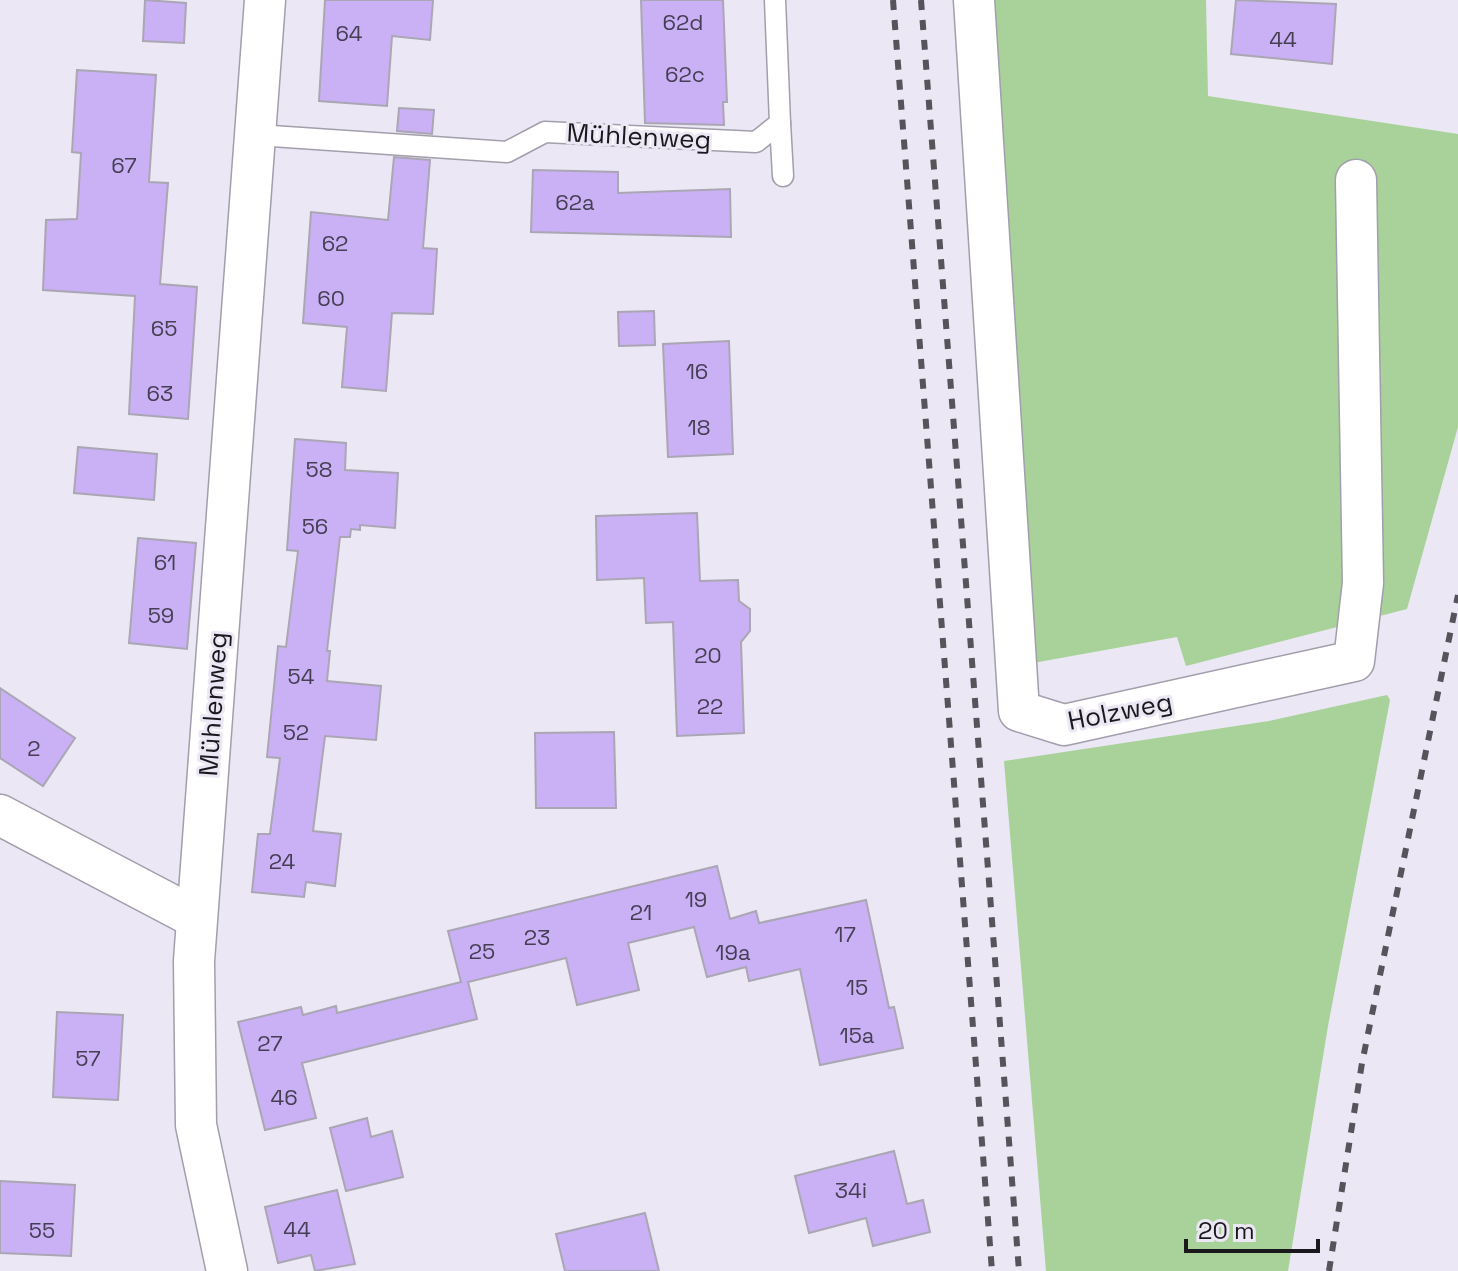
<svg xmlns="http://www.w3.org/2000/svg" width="1458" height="1271" viewBox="0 0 1458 1271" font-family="'Space Grotesk',sans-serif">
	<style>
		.green { fill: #a8d299 }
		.building { fill: #cab1f6; stroke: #aaa6b3; stroke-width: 2 }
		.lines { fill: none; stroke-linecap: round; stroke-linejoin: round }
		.service-casing { stroke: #a39eab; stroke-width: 23 }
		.minor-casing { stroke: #a39eab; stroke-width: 43 }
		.service { stroke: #fff; stroke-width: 20 }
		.minor { stroke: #fff; stroke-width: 40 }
		.rail { stroke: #56535a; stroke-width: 6; stroke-dasharray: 10 10; stroke-linecap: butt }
		.labels { text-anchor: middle; stroke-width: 6; stroke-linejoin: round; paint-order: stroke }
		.number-label { font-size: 22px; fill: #463e53 }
		.street-label { font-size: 26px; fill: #1a181d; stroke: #ebe7f4 }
	</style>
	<rect width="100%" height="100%" fill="#ebe7f4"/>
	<g class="green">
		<path d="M 989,0 L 1206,0 L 1208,96 L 1458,134 L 1458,427 L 1407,609 L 1186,666 L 1177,637 L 1033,663 Z"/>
		<path d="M 1387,695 L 1390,700 L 1328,1026 L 1288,1271 L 1046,1271 L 1004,761 L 1269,721 Z"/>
	</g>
	<g class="building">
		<path d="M 145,0 L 186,3 L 184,43 L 143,41 Z"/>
		<path d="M 325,0 L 433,0 L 430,40 L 392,36 L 387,106 L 319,101 Z"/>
		<path d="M 641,0 L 723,0 L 727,102 L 723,102 L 724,125 L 645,123 Z"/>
		<path d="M 1236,0 L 1336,4 L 1332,64 L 1231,54 Z"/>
		<path d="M 77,70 L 156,75 L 149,182 L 168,183 L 160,284 L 197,287 L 188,419 L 129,414 L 135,296 L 43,290 L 46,220 L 77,219 L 81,153 L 72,152 Z"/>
		<path d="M 399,108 L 434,110 L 432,134 L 397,131 Z"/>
		<path d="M 394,157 L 430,160 L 423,248 L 437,249 L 433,314 L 392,313 L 386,391 L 342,387 L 347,327 L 303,323 L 311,212 L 388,220 Z"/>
		<path d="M 533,170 L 618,172 L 618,193 L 730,189 L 731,237 L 531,232 Z"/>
		<path d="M 654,311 L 655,345 L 619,346 L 618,312 Z"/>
		<path d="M 729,341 L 733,454 L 668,457 L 663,344 Z"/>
		<path d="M 295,439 L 346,443 L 345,470 L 398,473 L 395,528 L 360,525 L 360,530 L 351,529 L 350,537 L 340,537 L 327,651 L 330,651 L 327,681 L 381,686 L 376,740 L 325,736 L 313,831 L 341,834 L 335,886 L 306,882 L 304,897 L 252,892 L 258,834 L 270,834 L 280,758 L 267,757 L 278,646 L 286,647 L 298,551 L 287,550 Z"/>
		<path d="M 78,447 L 157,454 L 154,500 L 74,493 Z"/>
		<path d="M 697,513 L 700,581 L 738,580 L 739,601 L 750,609 L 750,631 L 741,642 L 744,733 L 677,736 L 673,622 L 646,623 L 644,578 L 597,580 L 596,516 Z"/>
		<path d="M 138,538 L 196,543 L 187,649 L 129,643 Z"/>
		<path d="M 0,688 L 75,738 L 43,786 L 0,758 Z"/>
		<path d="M 614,732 L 616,808 L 536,808 L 535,733 Z"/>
		<path d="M 717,866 L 730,919 L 756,911 L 759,923 L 866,900 L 889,1008 L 894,1007 L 903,1048 L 820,1065 L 800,969 L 749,981 L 746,967 L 707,977 L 694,927 L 628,943 L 639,990 L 577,1005 L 566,958 L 468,982 L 477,1019 L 302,1063 L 316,1118 L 265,1130 L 238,1022 L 301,1007 L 303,1015 L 336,1006 L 337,1013 L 461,982 L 448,931 Z"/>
		<path d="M 57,1012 L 123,1015 L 118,1100 L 53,1097 Z"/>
		<path d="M 367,1118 L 371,1137 L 392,1131 L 403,1177 L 346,1191 L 330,1128 Z"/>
		<path d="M 894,1151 L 907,1204 L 923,1200 L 930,1232 L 873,1246 L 866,1218 L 809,1233 L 795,1176 Z"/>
		<path d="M 0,1181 L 75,1185 L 71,1256 L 0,1253 Z"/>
		<path d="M 337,1190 L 355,1264 L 315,1271 L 311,1255 L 278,1263 L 265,1207 Z"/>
		<path d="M 645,1213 L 659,1271 L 565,1271 L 556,1234 Z"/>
	</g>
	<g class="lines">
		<defs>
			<g id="service">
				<path d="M 780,123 L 783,176"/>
				<path d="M 257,135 L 507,152 L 545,132 L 756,142 L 780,123 L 775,0"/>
			</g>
			<g id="minor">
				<path d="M 974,0 L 1019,711 L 1064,725 L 1354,661 L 1363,583 L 1356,180"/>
				<path d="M 0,815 L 196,918"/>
				<path d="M 227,1271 L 196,1125 L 194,961 L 265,0"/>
			</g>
		</defs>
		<use href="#service" class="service-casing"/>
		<use href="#minor" class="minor-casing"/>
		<use href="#service" class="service"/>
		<use href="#minor" class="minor"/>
		<g class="rail">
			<path d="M 893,0 L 992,1271"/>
			<path d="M 921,0 L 1019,1271"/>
			<path d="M 1329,1271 L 1362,1063 L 1458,595"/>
		</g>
	</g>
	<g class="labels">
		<g class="number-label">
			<text x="683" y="30">62d</text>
			<text x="349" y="41">64</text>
			<text x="1283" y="47">44</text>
			<text x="685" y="82">62c</text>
			<text x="124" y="173">67</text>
			<text x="575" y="210">62a</text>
			<text x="335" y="251">62</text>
			<text x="331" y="306">60</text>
			<text x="164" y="336">65</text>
			<text x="697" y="379">16</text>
			<text x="160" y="401">63</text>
			<text x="699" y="435">18</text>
			<text x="319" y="477">58</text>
			<text x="315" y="534">56</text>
			<text x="165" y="570">61</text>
			<text x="161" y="623">59</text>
			<text x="708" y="663">20</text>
			<text x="301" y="684">54</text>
			<text x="710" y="714">22</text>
			<text x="296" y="740">52</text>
			<text x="34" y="756">2</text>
			<text x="282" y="869">24</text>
			<text x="696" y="907">19</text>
			<text x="641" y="920">21</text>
			<text x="845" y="942">17</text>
			<text x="537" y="945">23</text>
			<text x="482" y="959">25</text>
			<text x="733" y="960">19a</text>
			<text x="857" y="995">15</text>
			<text x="857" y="1043">15a</text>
			<text x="270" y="1051">27</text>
			<text x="88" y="1066">57</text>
			<text x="284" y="1105">46</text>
			<text x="851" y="1198">34i</text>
			<text x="297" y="1237">44</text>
			<text x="42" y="1238">55</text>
		</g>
		<g class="street-label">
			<text transform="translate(639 136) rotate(3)" y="9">Mühlenweg</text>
			<text transform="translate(213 704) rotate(-86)" y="9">Mühlenweg</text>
			<text transform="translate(1120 711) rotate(-11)" y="9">Holzweg</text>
		</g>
	</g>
	<path d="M1186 1239v12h132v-12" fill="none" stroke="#1a181d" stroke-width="4"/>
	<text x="1198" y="1239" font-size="24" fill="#1a181d" stroke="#ebe7f4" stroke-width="6" paint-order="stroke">20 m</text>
</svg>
